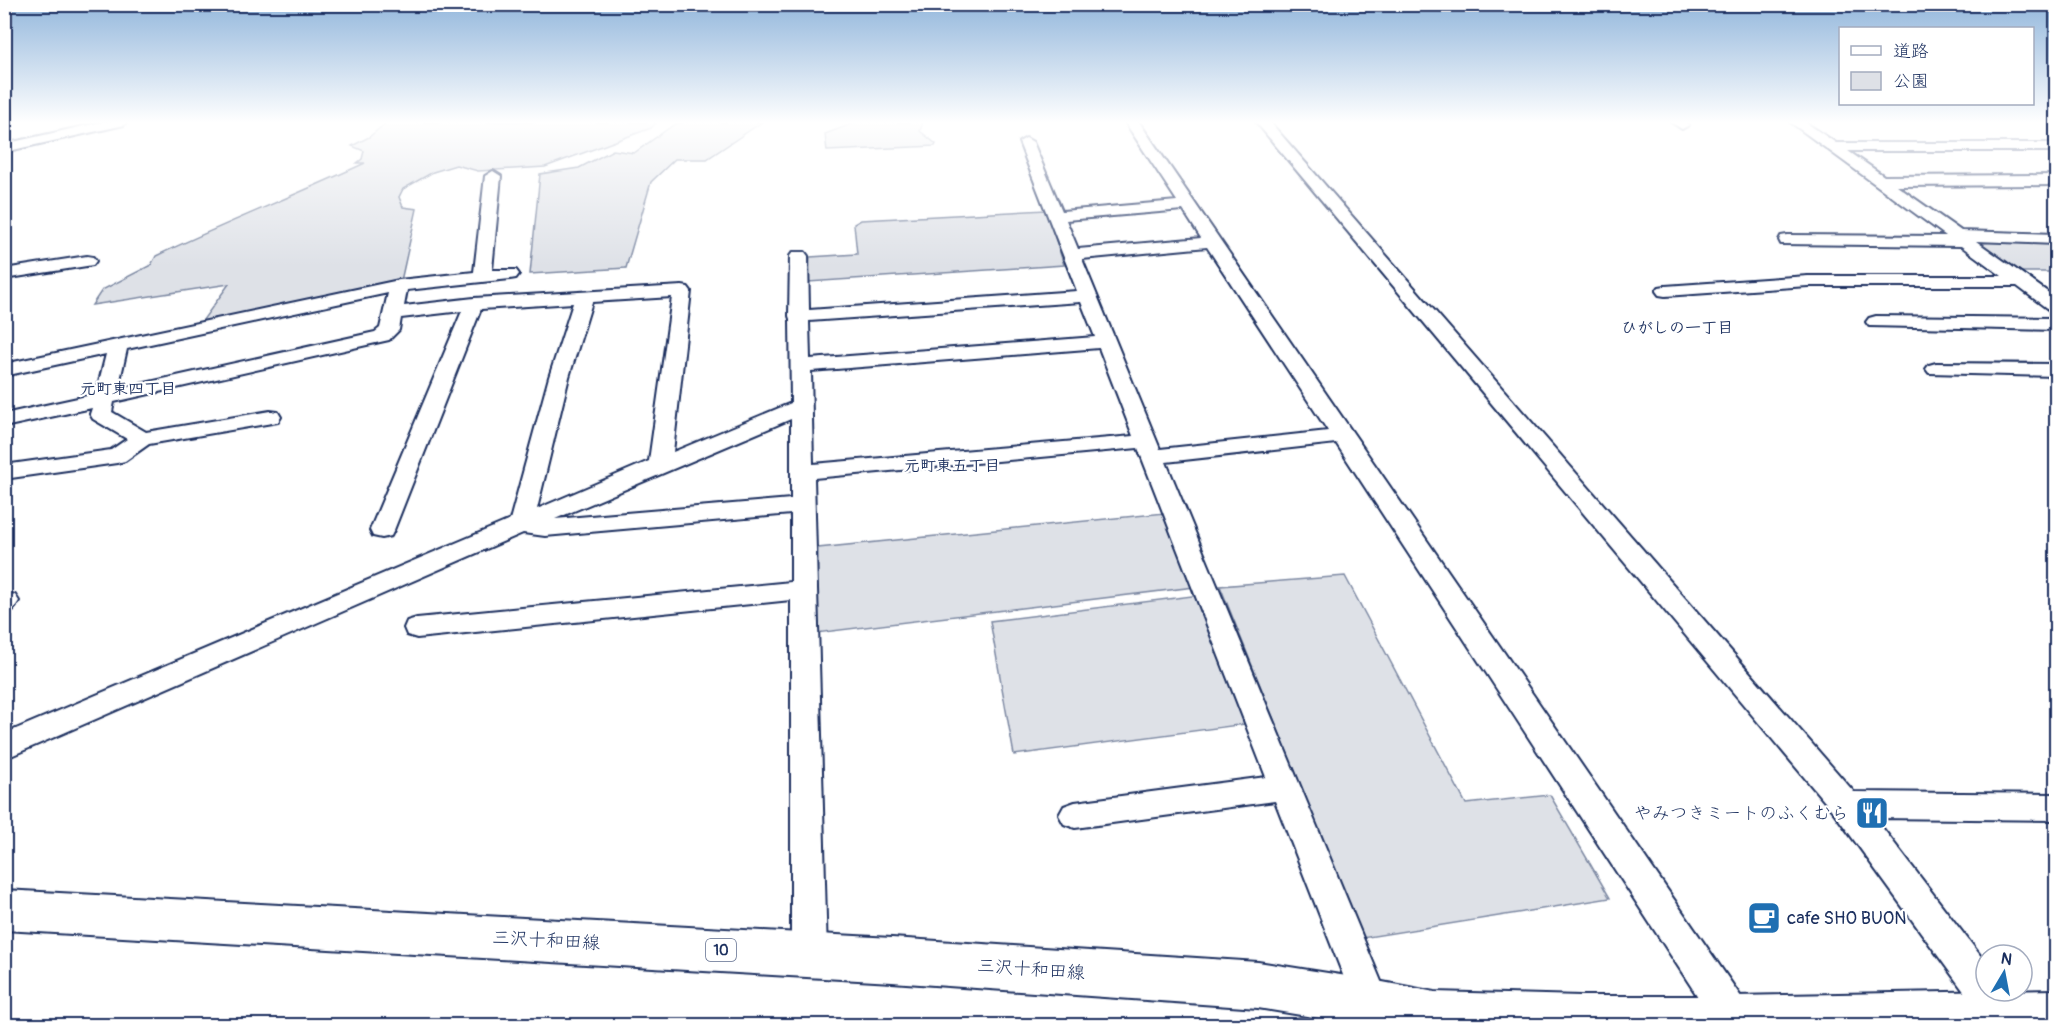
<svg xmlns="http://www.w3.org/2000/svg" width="2061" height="1030" viewBox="0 0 2061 1030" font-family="Pangolin,'Klee One',sans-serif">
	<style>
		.green { fill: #dee1e7; stroke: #7c88a2; stroke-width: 1.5 }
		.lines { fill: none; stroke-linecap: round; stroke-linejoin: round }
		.minor-casing { stroke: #1b2f5e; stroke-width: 4 }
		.major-casing { stroke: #1b2f5e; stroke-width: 4 }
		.minor { fill: #fff; fill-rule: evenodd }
		.major { fill: #fff; fill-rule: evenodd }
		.labels { text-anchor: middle; stroke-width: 4.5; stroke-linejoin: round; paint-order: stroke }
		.shield { fill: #fff; stroke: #5f6d8e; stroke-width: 1.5 }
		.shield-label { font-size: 14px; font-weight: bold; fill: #1b2f5e }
		.neighbourhood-label { font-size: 16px; font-weight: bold; fill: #1b2f5e; stroke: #fff }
		.near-poi-label { font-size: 18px; fill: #1b2f5e; stroke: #fff; text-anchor: end }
		.near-street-label { font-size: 18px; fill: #1b2f5e; stroke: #fff }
	</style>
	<rect width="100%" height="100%" fill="#fff"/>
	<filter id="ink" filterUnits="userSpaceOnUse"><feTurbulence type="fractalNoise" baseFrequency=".0167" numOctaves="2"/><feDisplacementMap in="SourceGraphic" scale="12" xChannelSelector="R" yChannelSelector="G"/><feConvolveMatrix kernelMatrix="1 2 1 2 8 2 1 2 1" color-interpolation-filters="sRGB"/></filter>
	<g filter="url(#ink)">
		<g class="green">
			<path d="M 387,122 L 657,122 L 651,128 L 545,167 L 478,171 L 456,165 L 433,172 L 403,189 L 399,197 L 403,207 L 417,209 L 401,281 L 200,324 L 229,284 L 92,305 L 102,290 L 151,265 L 156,256 C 225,223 296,195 365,163 L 357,163 L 362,159 L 364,151 L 352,146 L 369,137 Z"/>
			<path d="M 684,122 L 762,122 L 707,159 L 675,159 L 651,182 L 626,268 L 530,274 L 540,174 L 579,168 L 613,150 L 634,153 L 672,126 Z"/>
			<path d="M 857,122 L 923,122 L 920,131 L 936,144 L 935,146 L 827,151 L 825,134 Z"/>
			<path d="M 1046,210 L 1064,265 L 808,282 L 810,257 L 857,254 L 854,224 L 861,220 Z"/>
			<path d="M 1975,239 L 2042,241 L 2056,250 L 2056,272 L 2020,272 Z"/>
			<path d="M 1165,513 L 1194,587 L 816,633 L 818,548 Z"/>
			<path d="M 1345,576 L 1466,804 L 1550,795 L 1610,898 L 1362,938 L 1220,586 Z"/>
			<path d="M 1200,595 L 1246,724 L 1014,755 L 990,621 Z"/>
		</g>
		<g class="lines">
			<defs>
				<g id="minor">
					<path d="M 102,122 L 126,122 L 124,125 L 4,152 L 4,144 Z"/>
					<path d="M 1125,122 L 1139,122 L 1748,1007 L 1753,1020 L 1751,1026 L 1717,1026 L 1336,443 L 1166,462 L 1390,1003 L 1385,1016 L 1372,1021 L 1359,1016 L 1275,801 L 1075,828 L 1064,824 L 1059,815 L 1064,806 L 1075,802 L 1266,777 L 1138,448 L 814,478 L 827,955 L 821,967 L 809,972 L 797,967 L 791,955 L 791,600 L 417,638 L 407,635 L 404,628 L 407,621 L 417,618 L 791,582 L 791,514 L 545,536 L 523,533 L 4,759 L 4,734 L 510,520 L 549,377 L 573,303 L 481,309 L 394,530 L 391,536 L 382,538 L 373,536 L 370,530 L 462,311 L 401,318 L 399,330 L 389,340 L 114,402 L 112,412 L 146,432 L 270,411 L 278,412 L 281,417 L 278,422 L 149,444 L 125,461 L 117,463 L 4,479 L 4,465 L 111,450 L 127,439 L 93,419 L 90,414 L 92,408 L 4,427 L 4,414 L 96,394 L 106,354 L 4,376 L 4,364 L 399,280 L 474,272 L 485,176 L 493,171 L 501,176 L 492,270 L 516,270 L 519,274 L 516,278 L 510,279 L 407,290 L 404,306 L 474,298 L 682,286 L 688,287 L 691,291 L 673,452 L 791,403 L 790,319 L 789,316 L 790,256 L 793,252 L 805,252 L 808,256 L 809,310 L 1077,291 L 1019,142 L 1026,138 L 1033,142 L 1062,211 L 1177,201 ZM 1183,210 L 1201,238 L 1078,249 L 1066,220 ZM 1207,247 L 1328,431 L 1160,449 L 1082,259 ZM 388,293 L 380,328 L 375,332 L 118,389 L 127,349 ZM 672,297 L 649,461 L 537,509 L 569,377 L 592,302 ZM 1081,302 L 1095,337 L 810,359 L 809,321 ZM 1099,348 L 1133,436 L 813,464 L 811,371 ZM 791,419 L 791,499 L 555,519 Z"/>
					<path d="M 1256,122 L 1270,122 L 1854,792 L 2056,794 L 2056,820 L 1875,818 L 1986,963 L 1986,991 L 2008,991 L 2017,1003 L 2022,1016 L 2018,1026 L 1989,1026 L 1835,814 Z"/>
					<path d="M 1671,122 L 1686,122 L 1689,125 L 1682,129 Z"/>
					<path d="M 1790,122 L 1805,122 L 1836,143 L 2056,143 L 2056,151 L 1848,151 L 1884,176 L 2056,175 L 2056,185 L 1897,186 L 1961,231 L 2056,234 L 2056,244 L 1976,241 L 2056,298 L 2056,311 L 2049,310 L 2017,286 L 1808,286 L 1665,296 L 1659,295 L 1656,291 L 1659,287 L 1665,286 L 1808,276 L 2002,276 L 1961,246 L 1781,244 L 1779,240 L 1781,236 L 1787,235 L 1946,236 Z"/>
					<path d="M 87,256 L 93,257 L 96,261 L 93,265 L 4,279 L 4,269 Z"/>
					<path d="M 1876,316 L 2056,318 L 2056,330 L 1869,326 L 1866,322 L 1869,318 Z"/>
					<path d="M 1936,363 L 2056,364 L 2056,376 L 1929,373 L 1926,369 L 1929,365 Z"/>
					<path d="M 4,592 L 15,595 L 19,601 L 13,610 L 4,612 Z"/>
				</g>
				<path id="major" d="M 4,890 L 892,938 L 1258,962 L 1372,980 L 1435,992 L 1581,996 L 1735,996 L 2056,990 L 2056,1026 L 1367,1026 L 1258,1008 L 892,982 L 4,930 Z"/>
			</defs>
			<use href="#minor" class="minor-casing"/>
			<use href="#major" class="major-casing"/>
			<use href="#minor" class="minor"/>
			<use href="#major" class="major"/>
		</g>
	</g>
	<linearGradient id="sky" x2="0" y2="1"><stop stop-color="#93b7dc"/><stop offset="0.46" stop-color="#fff"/><stop offset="1" stop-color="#fff" stop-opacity="0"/></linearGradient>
	<rect width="2061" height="266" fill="url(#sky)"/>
	<defs>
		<symbol id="restaurant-square" viewBox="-11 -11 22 22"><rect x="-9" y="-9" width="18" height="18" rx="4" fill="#1f6fb2" stroke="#fff"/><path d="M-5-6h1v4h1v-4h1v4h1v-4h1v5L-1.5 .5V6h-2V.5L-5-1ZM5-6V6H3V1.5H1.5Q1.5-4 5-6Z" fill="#fff"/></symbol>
		<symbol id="cafe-square" viewBox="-11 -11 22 22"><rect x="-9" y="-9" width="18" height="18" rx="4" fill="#1f6fb2" stroke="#fff"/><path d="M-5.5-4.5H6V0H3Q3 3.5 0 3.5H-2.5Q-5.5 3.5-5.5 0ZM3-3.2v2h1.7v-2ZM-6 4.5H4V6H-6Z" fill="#fff"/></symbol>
	</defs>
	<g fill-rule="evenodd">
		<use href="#restaurant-square" x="1853" y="794" width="38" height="38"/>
		<use href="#cafe-square" x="1745" y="899" width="38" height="38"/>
	</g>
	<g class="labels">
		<rect class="shield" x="706" y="939" width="30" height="22" rx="4.5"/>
		<g class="shield-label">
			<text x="721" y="955">10</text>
		</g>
		<g class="neighbourhood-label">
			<text x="1677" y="333">ひがしの一丁目</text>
			<text x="128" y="394">元町東四丁目</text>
			<text x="952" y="471">元町東五丁目</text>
		</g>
		<g class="near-poi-label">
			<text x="1849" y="819">やみつきミートのふくむら</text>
			<text x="1787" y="924" text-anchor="start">cafe SHO BUON</text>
		</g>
		<g class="near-street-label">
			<text transform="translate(546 940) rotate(3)" y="6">三沢十和田線</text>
			<text transform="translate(1031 969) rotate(4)" y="6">三沢十和田線</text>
		</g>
	</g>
	<rect width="2061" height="1030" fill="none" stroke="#fff" stroke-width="24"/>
	<rect x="12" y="12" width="2037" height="1006" fill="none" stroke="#1b2f5e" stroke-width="2" filter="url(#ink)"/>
	<rect x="1839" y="27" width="195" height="78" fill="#ffffff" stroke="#a4acbf" stroke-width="1.5"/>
	<rect x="1851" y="46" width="30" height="9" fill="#ffffff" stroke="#a4acbf" stroke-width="1.5"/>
	<text x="1893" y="57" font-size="18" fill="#1b2f5e">道路</text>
	<rect x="1851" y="72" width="30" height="18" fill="#dee1e7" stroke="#a4acbf" stroke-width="1.5"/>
	<text x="1893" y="87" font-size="18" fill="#1b2f5e">公園</text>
	<g transform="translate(2004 973) rotate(10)"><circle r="28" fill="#ffffff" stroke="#a4acbf" stroke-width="1.5"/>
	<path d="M0-4.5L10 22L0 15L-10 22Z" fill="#1f6fb2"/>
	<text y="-9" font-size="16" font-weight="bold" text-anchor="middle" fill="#1b2f5e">N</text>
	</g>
</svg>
